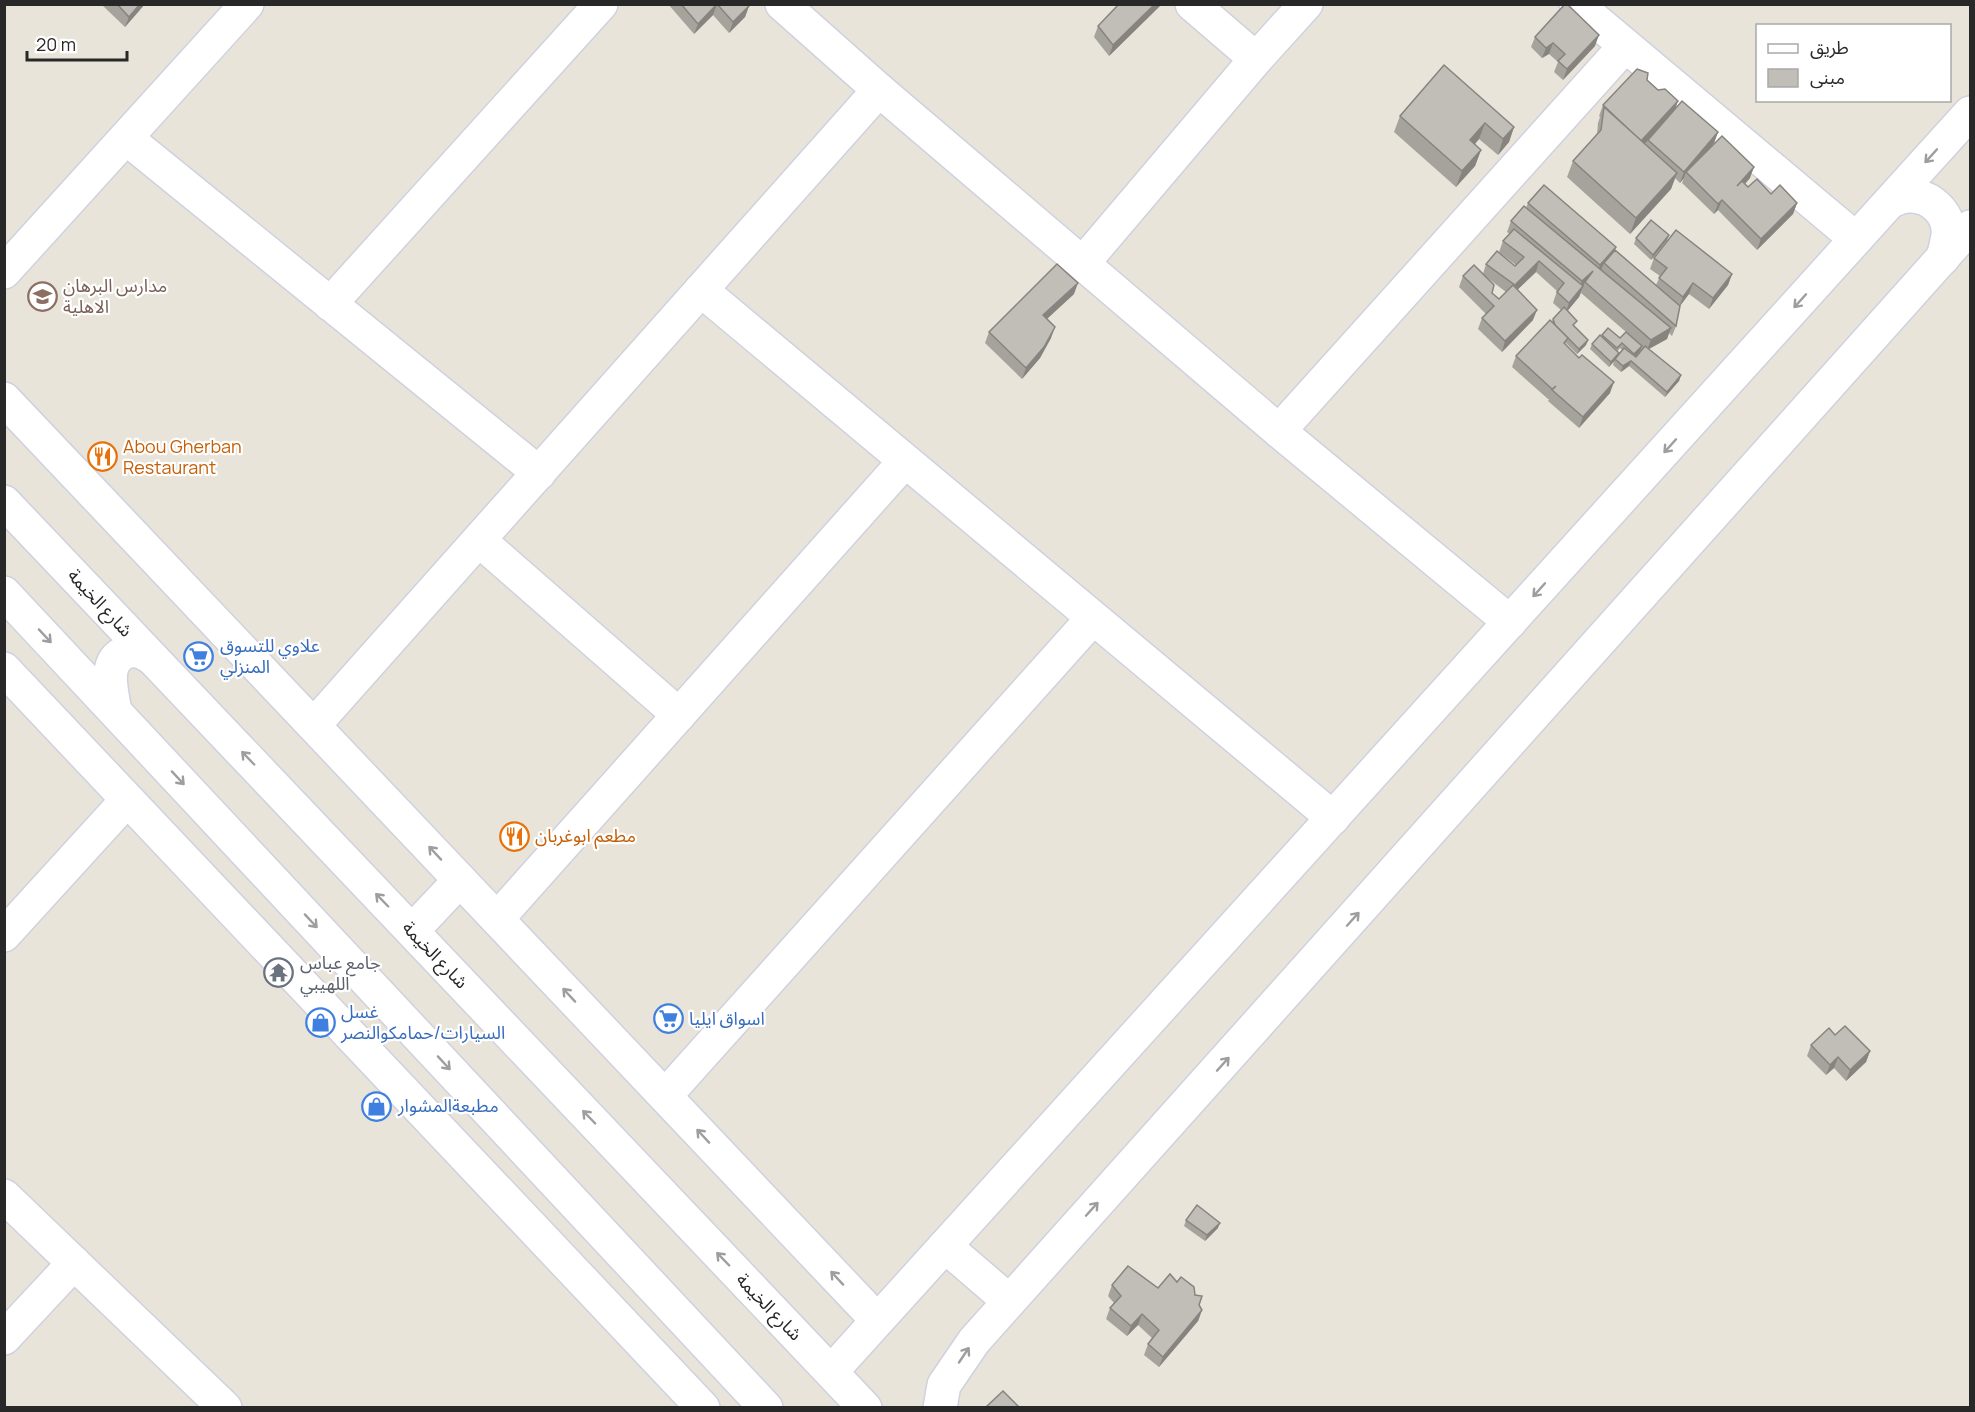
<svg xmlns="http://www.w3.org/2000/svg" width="1975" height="1412" viewBox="0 0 1975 1412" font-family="Manrope,'Noto Sans Arabic',sans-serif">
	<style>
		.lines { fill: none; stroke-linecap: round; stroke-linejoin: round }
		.minor-casing { stroke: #d0d1df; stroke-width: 36 }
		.minor { stroke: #fff; stroke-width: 33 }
		.wall { fill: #a6a39d; fill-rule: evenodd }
		.shaded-wall { fill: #878480 }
		.building { fill: #c1bdb7; stroke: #878480; stroke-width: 1.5 }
		.oneway { stroke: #9e9e9e }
		.labels { text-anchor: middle; stroke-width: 4.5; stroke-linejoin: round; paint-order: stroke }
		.education-label { font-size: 18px; fill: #785e54; stroke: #fff; text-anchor: start }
		.food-label { font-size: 18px; fill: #c56008; stroke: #fff; text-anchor: start }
		.street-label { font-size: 18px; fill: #282828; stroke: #fff }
		.shop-label { font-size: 18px; fill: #366cbe; stroke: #fff; text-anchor: start }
		.worship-label { font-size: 18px; fill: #5b616d; stroke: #fff; text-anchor: start }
	</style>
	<rect width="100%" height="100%" fill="#e9e4da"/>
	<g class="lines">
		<defs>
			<g id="minor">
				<path d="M 782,4 L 879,90 L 1279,431 L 1510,622"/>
				<path d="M 1192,4 L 1256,59"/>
				<path d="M 1576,4 L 1856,239"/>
				<path d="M 126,138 L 539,473"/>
				<path d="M 1891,201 C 1896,199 1903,196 1909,196 C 1930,195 1950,213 1948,235 C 1947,242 1945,250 1943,258"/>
				<path d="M 1083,263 L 1256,59 L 1306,4"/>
				<path d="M 4,272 L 247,4"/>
				<path d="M 701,290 L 1333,818"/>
				<path d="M 330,304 L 601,4"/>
				<path d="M 4,399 L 877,1320"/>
				<path d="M 1279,431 L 1625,46"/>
				<path d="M 4,502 L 865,1408"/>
				<path d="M 479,540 L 679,715"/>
				<path d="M 4,593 L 766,1408"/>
				<path d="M 4,669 L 703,1408"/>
				<path d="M 115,711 C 112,693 102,661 126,652 C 136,649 143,652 152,658"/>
				<path d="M 314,725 L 879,90"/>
				<path d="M 497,919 L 905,461"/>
				<path d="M 412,931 L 460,880"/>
				<path d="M 4,935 L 127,800"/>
				<path d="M 665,1096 L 1093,618"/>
				<path d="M 4,1196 L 225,1408"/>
				<path d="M 945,1246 L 1009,1301"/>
				<path d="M 4,1338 L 74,1263"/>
				<path d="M 831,1372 L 1970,113"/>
				<path d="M 940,1408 L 944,1385 L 974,1341 L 1970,227"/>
			</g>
		</defs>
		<use href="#minor" class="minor-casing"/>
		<use href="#minor" class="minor"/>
	</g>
	<g class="wall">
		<path d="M 101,4 L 145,4 L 125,27 Z"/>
		<path d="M 668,4 L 747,4 L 749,6 L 745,17 L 729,33 L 713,15 L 694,34 Z"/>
		<path d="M 1119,4 L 1162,4 L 1109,56 L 1094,37 L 1098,26 Z"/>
		<path d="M 1535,37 L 1595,46 L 1563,80 L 1554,72 L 1558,62 L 1549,54 L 1542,58 L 1531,47 Z"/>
		<path d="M 1647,80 L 1658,90 L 1678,101 L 1675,109 L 1718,132 L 1714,143 L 1705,153 L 1750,178 L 1745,184 L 1748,187 L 1797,203 L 1793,214 L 1757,250 L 1718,210 L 1714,214 L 1682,183 L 1684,178 L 1680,183 L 1675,178 L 1671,189 L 1630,234 L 1567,177 L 1573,161 L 1597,135 L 1598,123 L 1600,117 L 1599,116 L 1603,105 Z"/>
		<path d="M 1400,116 L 1514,127 L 1509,142 L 1498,155 L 1479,139 L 1475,144 L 1481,150 L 1475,166 L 1456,187 L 1394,132 Z"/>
		<path d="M 1528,203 L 1614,251 L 1656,285 L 1660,276 L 1650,269 L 1654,258 L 1732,274 L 1728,285 L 1709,309 L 1689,294 L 1680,306 L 1676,326 L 1672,336 L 1669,333 L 1667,339 L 1649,349 L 1681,375 L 1679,381 L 1665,397 L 1629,366 L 1621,372 L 1613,365 L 1614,361 L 1609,367 L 1590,349 L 1592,344 L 1602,337 L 1602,335 L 1620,338 L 1626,332 L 1581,293 L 1583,288 L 1579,297 L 1567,311 L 1575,327 L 1588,340 L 1586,345 L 1577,354 L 1566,343 L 1565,344 L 1610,393 L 1579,428 L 1548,401 L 1549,399 L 1548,399 L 1512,367 L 1516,356 L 1552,321 L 1553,319 L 1561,310 L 1553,303 L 1557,291 L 1536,272 L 1517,290 L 1533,320 L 1502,352 L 1478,329 L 1482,318 L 1486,314 L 1459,287 L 1463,276 L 1483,274 L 1486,264 L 1515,266 L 1516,265 L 1499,252 L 1503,241 L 1510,234 L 1507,232 L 1511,221 L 1526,208 ZM 1485,276 L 1506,292 L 1499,299 L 1492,293 ZM 1620,348 L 1622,350 L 1617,356 L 1617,352 Z"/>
		<path d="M 1669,235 L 1667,240 L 1651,260 L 1634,244 L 1636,238 Z"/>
		<path d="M 1074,294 L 1047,319 L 1051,338 L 1040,358 L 1022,379 L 985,343 L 989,332 Z"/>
		<path d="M 1835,1035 L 1870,1051 L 1866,1062 L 1846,1081 L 1834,1068 L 1826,1075 L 1807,1056 L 1811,1045 Z"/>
		<path d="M 1186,1220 L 1218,1228 L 1205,1241 L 1184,1226 Z"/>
		<path d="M 1177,1282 L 1195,1295 L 1202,1310 L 1198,1321 L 1159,1367 L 1144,1355 L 1148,1344 L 1152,1338 L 1138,1325 L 1127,1336 L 1106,1319 L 1110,1308 L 1114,1303 L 1108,1296 L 1112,1285 L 1158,1288 Z"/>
	</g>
	<g class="shaded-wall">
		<path d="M 140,4 L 145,4 L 125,27 L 129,17 Z"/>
		<path d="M 717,4 L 713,15 L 694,34 L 698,24 Z"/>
		<path d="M 1155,4 L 1162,4 L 1109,56 L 1113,45 Z"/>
		<path d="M 749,6 L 745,17 L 729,33 L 733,22 Z"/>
		<path d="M 1599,35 L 1595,46 L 1563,80 L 1567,69 Z"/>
		<path d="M 1553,43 L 1549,54 L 1542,58 L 1546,48 Z"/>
		<path d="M 1678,101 L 1674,112 L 1637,152 L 1641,141 Z"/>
		<path d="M 1485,123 L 1479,139 L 1465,156 L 1470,140 Z"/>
		<path d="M 1514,127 L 1509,142 L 1498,155 L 1503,139 Z"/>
		<path d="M 1718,132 L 1714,143 L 1687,174 L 1686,172 L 1684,178 L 1680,183 L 1684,172 Z"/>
		<path d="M 1481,150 L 1475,166 L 1456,187 L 1462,171 Z"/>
		<path d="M 1754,167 L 1750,178 L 1733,197 L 1737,186 Z"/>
		<path d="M 1677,173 L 1671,189 L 1630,234 L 1636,218 Z"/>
		<path d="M 1722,200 L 1718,210 L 1714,214 L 1718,204 Z"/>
		<path d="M 1797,203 L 1793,214 L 1757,250 L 1761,239 Z"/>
		<path d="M 1669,235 L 1667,240 L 1651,260 L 1653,255 Z"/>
		<path d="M 1616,247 L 1612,258 L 1604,263 L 1601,270 L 1596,276 L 1600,265 Z"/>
		<path d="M 1539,261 L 1536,272 L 1511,296 L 1515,285 Z"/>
		<path d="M 1593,271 L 1585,282 L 1579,297 L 1565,314 L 1569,303 L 1578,292 L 1582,281 Z"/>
		<path d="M 1732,274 L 1728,285 L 1709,309 L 1713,298 Z"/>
		<path d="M 1078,283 L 1074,294 L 1039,326 L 1043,315 Z"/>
		<path d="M 1693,283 L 1689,294 L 1679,307 L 1683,297 Z"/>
		<path d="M 1537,310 L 1533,320 L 1502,352 L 1505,341 Z"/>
		<path d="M 1055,327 L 1051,338 L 1040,358 L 1022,379 L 1026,368 Z"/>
		<path d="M 1671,328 L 1667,339 L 1647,350 L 1651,340 Z"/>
		<path d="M 1588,340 L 1586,345 L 1577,354 L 1579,349 Z"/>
		<path d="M 1642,346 L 1640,351 L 1632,360 L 1634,354 Z"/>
		<path d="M 1619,353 L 1617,358 L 1609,367 L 1611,362 Z"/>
		<path d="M 1631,361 L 1629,366 L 1621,372 L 1623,366 Z"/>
		<path d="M 1681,375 L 1679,381 L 1665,397 L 1667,392 Z"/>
		<path d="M 1614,382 L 1610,393 L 1579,428 L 1583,417 Z"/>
		<path d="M 1870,1051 L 1866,1062 L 1846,1081 L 1850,1070 Z"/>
		<path d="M 1838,1057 L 1834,1068 L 1826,1075 L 1830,1065 Z"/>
		<path d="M 1220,1223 L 1218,1228 L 1205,1241 L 1207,1235 Z"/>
		<path d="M 1202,1310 L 1198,1321 L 1159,1367 L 1163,1357 Z"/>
		<path d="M 1142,1314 L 1138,1325 L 1127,1336 L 1131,1326 Z"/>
	</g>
	<g class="building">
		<path d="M 117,4 L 140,4 L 129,17 Z"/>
		<path d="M 681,4 L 717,4 L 698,24 Z"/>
		<path d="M 717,4 L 747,4 L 749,6 L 733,22 Z"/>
		<path d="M 1119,4 L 1155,4 L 1113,45 L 1098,26 Z"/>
		<path d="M 1565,4 L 1567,4 L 1599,35 L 1567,69 L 1558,61 L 1565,54 L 1553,43 L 1546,48 L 1535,37 Z"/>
		<path d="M 1444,65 L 1514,127 L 1503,139 L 1485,123 L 1470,140 L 1481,150 L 1462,171 L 1400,116 Z"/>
		<path d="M 1637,69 L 1648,73 L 1647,80 L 1658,90 L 1665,89 L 1678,101 L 1641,141 L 1603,105 Z"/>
		<path d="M 1682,101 L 1718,132 L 1684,172 L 1648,140 Z"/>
		<path d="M 1604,107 L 1677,173 L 1636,218 L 1573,161 L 1601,130 Z"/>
		<path d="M 1722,136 L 1754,167 L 1737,186 L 1742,181 L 1748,187 L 1757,179 L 1771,194 L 1780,185 L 1797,203 L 1761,239 L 1722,200 L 1718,204 L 1686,172 Z"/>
		<path d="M 1544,185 L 1616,247 L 1600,265 L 1528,203 Z"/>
		<path d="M 1524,206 L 1671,328 L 1651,340 L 1585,282 L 1593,271 L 1582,281 L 1511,221 Z"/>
		<path d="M 1651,220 L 1669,235 L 1653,255 L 1636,238 Z"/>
		<path d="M 1514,229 L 1583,286 L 1569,303 L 1557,292 L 1564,283 L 1539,261 L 1515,285 L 1486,264 L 1497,251 L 1515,266 L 1524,257 L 1503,241 Z"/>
		<path d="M 1676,230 L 1732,274 L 1713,298 L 1693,283 L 1683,297 L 1659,278 L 1667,268 L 1654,258 Z"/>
		<path d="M 1615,250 L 1680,306 L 1676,326 L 1604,263 Z"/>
		<path d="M 1057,264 L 1078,283 L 1043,315 L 1055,327 L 1044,347 L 1026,368 L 989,332 Z"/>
		<path d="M 1474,265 L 1494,285 L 1492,293 L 1499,299 L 1513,285 L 1537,310 L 1505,341 L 1482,318 L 1494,306 L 1463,276 Z"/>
		<path d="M 1564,307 L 1577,321 L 1573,325 L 1588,340 L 1579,349 L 1555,325 L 1553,319 Z"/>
		<path d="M 1550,320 L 1568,338 L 1564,343 L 1579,358 L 1582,355 L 1614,382 L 1583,417 L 1552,390 L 1556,386 L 1552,389 L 1516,356 Z"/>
		<path d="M 1608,328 L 1620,338 L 1626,332 L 1642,346 L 1634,354 L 1622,343 L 1617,348 L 1602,335 Z"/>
		<path d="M 1600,335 L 1619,353 L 1611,362 L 1592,344 Z"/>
		<path d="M 1645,346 L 1681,375 L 1667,392 L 1631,361 L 1623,366 L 1615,359 L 1624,348 L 1636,357 Z"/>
		<path d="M 1845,1026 L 1870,1051 L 1850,1070 L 1838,1057 L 1830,1065 L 1811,1045 L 1829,1028 L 1835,1035 Z"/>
		<path d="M 1197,1205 L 1220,1223 L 1207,1235 L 1186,1220 Z"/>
		<path d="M 1128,1266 L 1158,1288 L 1170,1274 L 1177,1282 L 1181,1277 L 1194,1287 L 1195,1295 L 1202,1296 L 1199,1305 L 1202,1310 L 1163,1357 L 1148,1344 L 1159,1330 L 1142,1314 L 1131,1326 L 1110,1308 L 1121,1296 L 1112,1285 Z"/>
		<path d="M 1003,1391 L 1019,1407 L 986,1407 Z"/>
	</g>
	<defs><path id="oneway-shaft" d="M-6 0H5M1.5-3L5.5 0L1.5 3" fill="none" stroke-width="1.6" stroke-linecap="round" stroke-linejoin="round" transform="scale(1.5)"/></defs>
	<g class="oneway">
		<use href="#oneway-shaft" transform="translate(1931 156) rotate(132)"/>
		<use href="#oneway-shaft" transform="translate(1800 301) rotate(132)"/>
		<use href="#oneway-shaft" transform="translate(1670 446) rotate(132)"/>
		<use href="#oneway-shaft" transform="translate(1539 590) rotate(132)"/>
		<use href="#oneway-shaft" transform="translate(45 636) rotate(47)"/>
		<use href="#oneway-shaft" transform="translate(248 758) rotate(-134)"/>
		<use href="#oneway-shaft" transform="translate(178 778) rotate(47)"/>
		<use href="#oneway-shaft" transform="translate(435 853) rotate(-133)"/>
		<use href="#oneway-shaft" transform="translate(382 900) rotate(-134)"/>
		<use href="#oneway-shaft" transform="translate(1353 919) rotate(-48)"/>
		<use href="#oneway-shaft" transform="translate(311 921) rotate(47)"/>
		<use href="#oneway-shaft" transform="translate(569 995) rotate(-133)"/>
		<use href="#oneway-shaft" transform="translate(444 1063) rotate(47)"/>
		<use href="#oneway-shaft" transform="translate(1223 1064) rotate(-48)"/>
		<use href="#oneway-shaft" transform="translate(589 1117) rotate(-134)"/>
		<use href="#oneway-shaft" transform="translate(703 1136) rotate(-133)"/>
		<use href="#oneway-shaft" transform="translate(1092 1209) rotate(-48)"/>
		<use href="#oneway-shaft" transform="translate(723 1259) rotate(-134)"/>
		<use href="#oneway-shaft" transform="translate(837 1278) rotate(-133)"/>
		<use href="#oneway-shaft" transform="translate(964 1355) rotate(-56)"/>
	</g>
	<defs>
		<symbol id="school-ring" viewBox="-11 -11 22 22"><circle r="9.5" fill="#fff" stroke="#8d6e63" stroke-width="1.5"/><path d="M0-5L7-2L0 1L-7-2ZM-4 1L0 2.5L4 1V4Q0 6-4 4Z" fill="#8d6e63"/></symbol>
		<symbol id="restaurant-ring" viewBox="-11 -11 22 22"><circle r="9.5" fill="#fff" stroke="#e8710a" stroke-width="1.5"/><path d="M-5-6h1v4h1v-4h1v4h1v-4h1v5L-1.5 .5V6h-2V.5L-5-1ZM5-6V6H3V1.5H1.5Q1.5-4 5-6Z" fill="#e8710a"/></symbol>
		<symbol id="supermarket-ring" viewBox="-11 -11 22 22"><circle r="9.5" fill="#fff" stroke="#3f7fe0" stroke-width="1.5"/><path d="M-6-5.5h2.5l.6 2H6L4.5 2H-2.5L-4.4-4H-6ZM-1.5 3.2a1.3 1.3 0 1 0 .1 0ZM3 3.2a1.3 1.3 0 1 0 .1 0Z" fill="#3f7fe0"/></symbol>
		<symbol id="temple-ring" viewBox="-11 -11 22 22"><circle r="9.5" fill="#fff" stroke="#6b7280" stroke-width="1.5"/><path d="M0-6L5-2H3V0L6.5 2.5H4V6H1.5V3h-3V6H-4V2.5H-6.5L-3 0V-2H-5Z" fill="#6b7280"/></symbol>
		<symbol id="shop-ring" viewBox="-11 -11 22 22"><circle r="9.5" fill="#fff" stroke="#3f7fe0" stroke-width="1.5"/><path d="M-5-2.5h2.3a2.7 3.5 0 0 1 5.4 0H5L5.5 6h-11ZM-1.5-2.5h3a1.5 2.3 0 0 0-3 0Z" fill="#3f7fe0"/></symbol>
	</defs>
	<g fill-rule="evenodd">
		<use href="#school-ring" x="26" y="280" width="33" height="33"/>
		<use href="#restaurant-ring" x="86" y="440" width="33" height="33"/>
		<use href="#supermarket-ring" x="182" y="640" width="33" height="33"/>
		<use href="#restaurant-ring" x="498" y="820" width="33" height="33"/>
		<use href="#temple-ring" x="262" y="956" width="33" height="33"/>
		<use href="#supermarket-ring" x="652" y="1002" width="33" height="33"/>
		<use href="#shop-ring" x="304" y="1006" width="33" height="33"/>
		<use href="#shop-ring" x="360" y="1090" width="33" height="33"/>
	</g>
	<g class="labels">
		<g class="education-label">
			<text x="63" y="292">مدارس البرهان<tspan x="63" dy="21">الاهلية</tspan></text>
		</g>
		<g class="food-label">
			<text x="123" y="453">Abou Gherban<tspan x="123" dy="21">Restaurant</tspan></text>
			<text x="535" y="842">مطعم ابوغربان</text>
		</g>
		<g class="street-label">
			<text transform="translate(100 603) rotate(47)" y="6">شارع الخيمة</text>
			<text transform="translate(435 955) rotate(46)" y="6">شارع الخيمة</text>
			<text transform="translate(769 1307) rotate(46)" y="6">شارع الخيمة</text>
		</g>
		<g class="shop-label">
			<text x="220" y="652">علاوي للتسوق<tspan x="220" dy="21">المنزلي</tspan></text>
			<text x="341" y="1018">غسل<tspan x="341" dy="21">السيارات/حمامكوالنصر</tspan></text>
			<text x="689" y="1025">اسواق ايليا</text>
			<text x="398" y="1112">مطبعةالمشوار</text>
		</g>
		<g class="worship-label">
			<text x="300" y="969">جامع عباس<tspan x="300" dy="21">اللهيبي</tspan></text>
		</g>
	</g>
	<rect width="1975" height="1412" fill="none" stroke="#282828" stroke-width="12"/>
	<rect x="1756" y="24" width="195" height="78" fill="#ffffff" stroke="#a9a9a9" stroke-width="1.5"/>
	<rect x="1768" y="44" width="30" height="9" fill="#ffffff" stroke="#a9a9a9" stroke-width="1.5"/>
	<text x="1810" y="54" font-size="18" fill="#282828">طريق</text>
	<rect x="1768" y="69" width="30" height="18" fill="#c1bdb7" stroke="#a9a9a9" stroke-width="1.5"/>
	<text x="1810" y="84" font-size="18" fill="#282828">مبنى</text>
	<path d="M27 51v9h100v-9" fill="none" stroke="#282828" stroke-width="3"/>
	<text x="36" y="51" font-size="18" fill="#282828" stroke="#ffffff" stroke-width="4.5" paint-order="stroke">20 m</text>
</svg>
